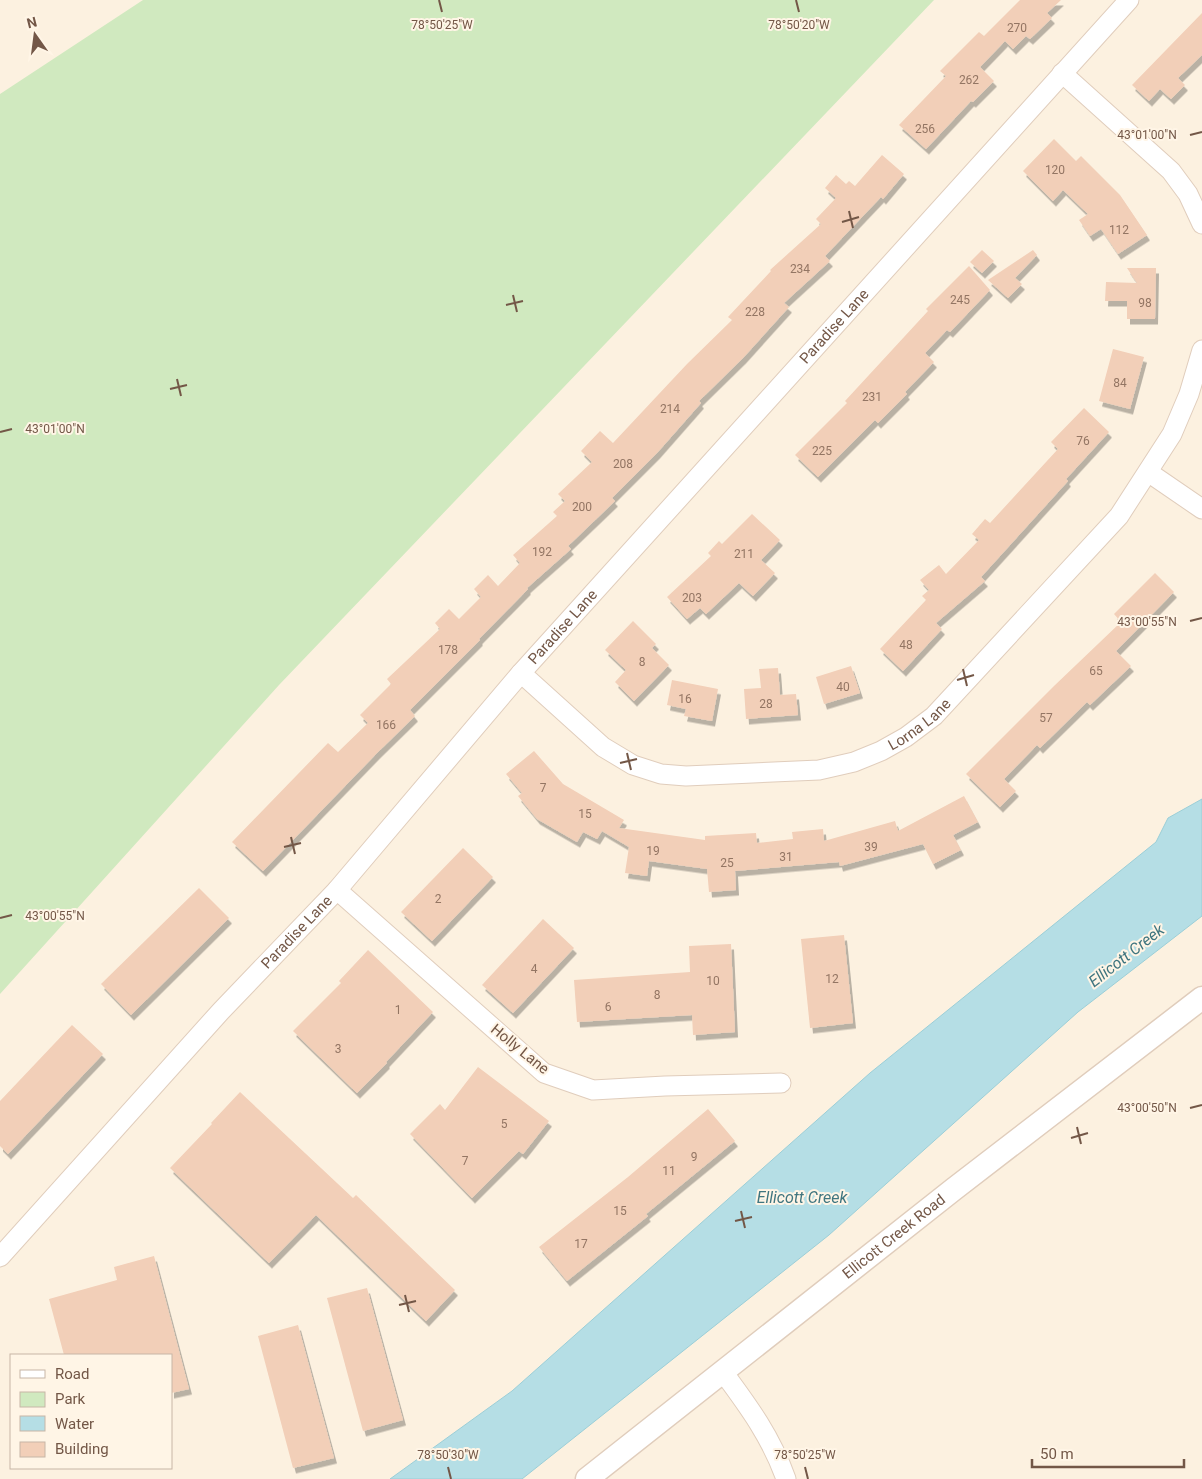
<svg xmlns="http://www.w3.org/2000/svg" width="1202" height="1479" viewBox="0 0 1202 1479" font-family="Roboto,sans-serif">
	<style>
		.green { fill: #d0e9bf }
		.water { fill: #b5dee5; stroke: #9bced7 }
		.building { fill: #f2cfb8; filter: url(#shadow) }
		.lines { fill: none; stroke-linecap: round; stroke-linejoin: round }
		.minor-casing { stroke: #e0cdbc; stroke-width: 21 }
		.tertiary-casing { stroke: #e0cdbc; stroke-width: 25 }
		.minor { stroke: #fff; stroke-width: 19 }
		.tertiary { stroke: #fff; stroke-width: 22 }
		.ticks { fill: none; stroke: #735747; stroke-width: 2 }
		.labels { text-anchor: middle; stroke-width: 4; stroke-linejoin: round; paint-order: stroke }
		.number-label { font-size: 12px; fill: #937563 }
		.street-label { font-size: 15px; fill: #735747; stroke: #fff5e6 }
		.water-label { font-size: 16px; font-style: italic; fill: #3f757f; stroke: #fff5e6 }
		.ticks-label { font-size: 12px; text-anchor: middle; fill: #735747; stroke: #fff5e6; stroke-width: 4; stroke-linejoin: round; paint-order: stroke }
	</style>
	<defs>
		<filter id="shadow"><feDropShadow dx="3" dy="5.5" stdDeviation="0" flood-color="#0004"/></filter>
	</defs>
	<rect width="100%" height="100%" fill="#fcf1e0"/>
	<path class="green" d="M 143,0 L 934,0 L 279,685 L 0,994 L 0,94 Z"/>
	<path class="water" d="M 1202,799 L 1202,916 L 1078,1012 L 829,1235 L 522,1479 L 390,1479 L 512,1391 L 870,1073 L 1156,842 L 1168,818 Z"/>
	<g class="building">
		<path d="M 1020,0 L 1061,0 L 1047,13 L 1052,18 L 1030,39 L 1026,36 L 1013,49 L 1005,41 L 980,67 L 994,81 L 973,102 L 971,101 L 926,149 L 899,125 L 946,76 L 940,71 L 979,32 L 984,36 Z"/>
		<path d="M 1202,13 L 1202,55 L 1178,78 L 1185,85 L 1171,99 L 1160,89 L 1149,101 L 1132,85 Z"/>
		<path d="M 1054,139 L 1076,161 L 1081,156 L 1120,195 L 1147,235 L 1118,254 L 1101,229 L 1090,236 L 1079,220 L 1088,214 L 1063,190 L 1053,201 L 1023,171 Z"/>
		<path d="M 882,155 L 904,174 L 883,199 L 881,197 L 825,256 L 830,261 L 784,303 L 789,307 L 743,358 L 699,401 L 701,403 L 657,453 L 612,498 L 615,501 L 568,546 L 571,549 L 527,588 L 528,589 L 479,639 L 480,640 L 410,710 L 415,716 L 377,753 L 263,871 L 232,842 L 328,743 L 338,752 L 368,723 L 360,715 L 391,684 L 387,679 L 440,629 L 435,623 L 449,609 L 459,619 L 481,597 L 474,589 L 488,575 L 498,586 L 520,563 L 513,555 L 557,516 L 553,512 L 565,501 L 558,494 L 592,462 L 581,451 L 600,431 L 613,443 L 687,364 L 732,320 L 728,317 L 771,271 L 770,270 L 821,224 L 816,219 L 836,198 L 825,188 L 836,175 L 846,184 L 849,181 L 855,186 Z"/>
		<path d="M 982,250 L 994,261 L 982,273 L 970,262 Z"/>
		<path d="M 1033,250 L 1037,255 L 1015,278 L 1022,284 L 1008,298 L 988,280 Z"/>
		<path d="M 969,266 L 990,290 L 950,332 L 947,330 L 925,353 L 934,362 L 905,392 L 907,394 L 878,423 L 875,420 L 818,477 L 795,455 L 847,403 L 845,401 L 928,311 L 926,309 Z"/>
		<path d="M 1127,268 L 1156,268 L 1155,319 L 1127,319 L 1127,301 L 1105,301 L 1106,282 L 1137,283 Z"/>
		<path d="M 1113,349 L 1144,357 L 1130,409 L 1099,401 Z"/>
		<path d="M 1084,408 L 1109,432 L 1066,479 L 1068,481 L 981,577 L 985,581 L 936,623 L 942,629 L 903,671 L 880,649 L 926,600 L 922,596 L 929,590 L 920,580 L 939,565 L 946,574 L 979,540 L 972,534 L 985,519 L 990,523 L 1058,449 L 1051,442 Z"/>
		<path d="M 752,514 L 780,540 L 761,560 L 775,573 L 753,596 L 739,583 L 706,614 L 700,608 L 687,619 L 667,597 L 711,556 L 708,553 L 719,541 L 722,544 Z"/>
		<path d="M 1155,573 L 1174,592 L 1116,651 L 1131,666 L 1090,705 L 1087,702 L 1040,748 L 1037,745 L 1004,779 L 1016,791 L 1000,807 L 966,774 L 1054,686 L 1121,622 L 1114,614 Z"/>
		<path d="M 633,621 L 656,644 L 652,648 L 669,665 L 634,701 L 615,682 L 626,670 L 605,650 Z"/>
		<path d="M 851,666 L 860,693 L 824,704 L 816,677 Z"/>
		<path d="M 778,668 L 780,695 L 796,694 L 798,715 L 746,719 L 744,689 L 761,688 L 759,669 Z"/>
		<path d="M 672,680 L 718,689 L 712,721 L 684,716 L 686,709 L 667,705 Z"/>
		<path d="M 534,751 L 563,784 L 624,820 L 619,828 L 705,840 L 705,836 L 756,833 L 757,843 L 793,839 L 792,832 L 823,829 L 824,841 L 895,821 L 898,831 L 964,796 L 978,822 L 953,835 L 961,850 L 933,864 L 923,844 L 840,866 L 839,862 L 735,871 L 736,890 L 709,892 L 707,869 L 649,861 L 647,876 L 625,873 L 629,847 L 602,831 L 597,839 L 583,832 L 577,842 L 537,819 L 518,796 L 522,793 L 506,774 Z"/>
		<path d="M 463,848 L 493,877 L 432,941 L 401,912 Z"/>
		<path d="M 199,888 L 229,918 L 131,1015 L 101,984 Z"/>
		<path d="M 543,919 L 574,948 L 513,1013 L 482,985 Z"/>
		<path d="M 844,935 L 853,1023 L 810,1028 L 801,939 Z"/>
		<path d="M 731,944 L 735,1032 L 693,1035 L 692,1015 L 577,1022 L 574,980 L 690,972 L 689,946 Z"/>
		<path d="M 368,950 L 433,1012 L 386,1062 L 387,1063 L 357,1093 L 293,1031 L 341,983 L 339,981 Z"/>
		<path d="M 72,1025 L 103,1054 L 8,1154 L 0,1146 L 0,1101 Z"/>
		<path d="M 478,1067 L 549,1121 L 523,1154 L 519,1151 L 472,1198 L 410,1134 L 440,1104 L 445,1110 Z"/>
		<path d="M 240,1092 L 353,1198 L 356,1195 L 455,1290 L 426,1321 L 316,1215 L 269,1263 L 170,1168 L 212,1124 L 211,1123 Z"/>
		<path d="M 708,1109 L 735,1141 L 646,1214 L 648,1216 L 567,1281 L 539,1247 L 628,1177 Z"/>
		<path d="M 154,1256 L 189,1389 L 171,1393 L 171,1355 L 64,1355 L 49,1299 L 117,1280 L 114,1267 Z"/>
		<path d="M 367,1288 L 403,1420 L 363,1431 L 327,1298 Z"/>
		<path d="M 298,1325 L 334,1458 L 293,1468 L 258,1336 Z"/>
	</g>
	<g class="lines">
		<defs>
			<g id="minor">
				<path d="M 1062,73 L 1171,171 L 1188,194 L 1202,224"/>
				<path d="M 1148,472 L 1202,509"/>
				<path id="s1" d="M 521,673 L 603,747 L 633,765 L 661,774 L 686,776 L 819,770 L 854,762 L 881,751 L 906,737 L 934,716 L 1119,516 L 1172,434 L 1189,394 L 1202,350"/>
				<path d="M 337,890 L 544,1073 L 593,1090 L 665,1086 L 781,1083"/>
				<path id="s2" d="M 0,1257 L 221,1011 L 337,890 L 521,673 L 1129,0"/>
				<path d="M 723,1372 C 749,1407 771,1437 786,1479"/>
			</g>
			<g id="tertiary">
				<path id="s3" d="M 587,1479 L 954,1189 L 1202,998"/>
			</g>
		</defs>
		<use href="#minor" class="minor-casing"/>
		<use href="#tertiary" class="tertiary-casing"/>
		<use href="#minor" class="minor"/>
		<use href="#tertiary" class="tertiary"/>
	</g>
	<path class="ticks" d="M 439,0 L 442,12M 796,0 L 799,12M 1190,135 L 1202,132M 849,211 L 853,228M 842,222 L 859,217M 513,295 L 517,312M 506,305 L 523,301M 177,379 L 181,396M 170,389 L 187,385M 0,432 L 12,429M 1190,621 L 1202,618M 963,669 L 967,686M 957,680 L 974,675M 627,753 L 631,770M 620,763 L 637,759M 291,837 L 295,854M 284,847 L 301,843M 0,918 L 12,915M 1190,1108 L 1202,1105M 1077,1127 L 1081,1144M 1071,1138 L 1088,1133M 741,1211 L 745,1228M 735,1221 L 752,1217M 405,1295 L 409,1312M 399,1305 L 416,1301M 448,1467 L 451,1479M 805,1467 L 808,1479"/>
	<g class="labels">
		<g class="number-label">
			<text x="1017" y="32">270</text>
			<text x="969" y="84">262</text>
			<text x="925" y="133">256</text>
			<text x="1055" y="174">120</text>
			<text x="1119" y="234">112</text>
			<text x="800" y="273">234</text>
			<text x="960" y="304">245</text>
			<text x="1145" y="307">98</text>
			<text x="755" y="316">228</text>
			<text x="1120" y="387">84</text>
			<text x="872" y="401">231</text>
			<text x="670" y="413">214</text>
			<text x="1083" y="445">76</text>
			<text x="822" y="455">225</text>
			<text x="623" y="468">208</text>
			<text x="582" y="511">200</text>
			<text x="542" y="556">192</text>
			<text x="744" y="558">211</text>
			<text x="692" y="602">203</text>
			<text x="906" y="649">48</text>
			<text x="448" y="654">178</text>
			<text x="642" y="666">8</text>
			<text x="1096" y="675">65</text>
			<text x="843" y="691">40</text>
			<text x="685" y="703">16</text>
			<text x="766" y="708">28</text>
			<text x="1046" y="722">57</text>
			<text x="386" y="729">166</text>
			<text x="543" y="792">7</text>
			<text x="585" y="818">15</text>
			<text x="871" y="851">39</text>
			<text x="653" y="855">19</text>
			<text x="786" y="861">31</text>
			<text x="727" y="867">25</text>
			<text x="438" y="903">2</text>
			<text x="534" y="973">4</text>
			<text x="832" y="983">12</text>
			<text x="713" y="985">10</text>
			<text x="657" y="999">8</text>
			<text x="608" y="1011">6</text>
			<text x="398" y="1014">1</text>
			<text x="338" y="1053">3</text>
			<text x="504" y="1128">5</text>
			<text x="694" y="1161">9</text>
			<text x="465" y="1165">7</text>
			<text x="669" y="1175">11</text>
			<text x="620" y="1215">15</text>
			<text x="581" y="1248">17</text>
		</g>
		<g class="street-label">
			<text dy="5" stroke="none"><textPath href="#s2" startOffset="1250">Paradise Lane</textPath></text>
			<text dy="5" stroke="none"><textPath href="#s2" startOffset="845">Paradise Lane</textPath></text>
			<text dy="5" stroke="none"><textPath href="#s1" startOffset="445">Lorna Lane</textPath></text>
			<text dy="5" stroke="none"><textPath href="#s2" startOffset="440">Paradise Lane</textPath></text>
			<text transform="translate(520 1049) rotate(39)" y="5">Holly Lane</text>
			<text dy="5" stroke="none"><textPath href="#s3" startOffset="391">Ellicott Creek Road</textPath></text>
		</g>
		<g class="water-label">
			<text transform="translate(1126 955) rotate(-38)" y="6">Ellicott Creek</text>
			<text x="802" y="1203">Ellicott Creek</text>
		</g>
	</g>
	<g class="ticks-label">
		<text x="442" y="29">78°50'25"W</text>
		<text x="799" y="29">78°50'20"W</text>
		<text x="1147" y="139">43°01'00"N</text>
		<text x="55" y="433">43°01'00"N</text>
		<text x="1147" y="626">43°00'55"N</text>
		<text x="55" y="920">43°00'55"N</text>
		<text x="1147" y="1112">43°00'50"N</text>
		<text x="448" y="1459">78°50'30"W</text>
		<text x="805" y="1459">78°50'25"W</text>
	</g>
	<rect x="10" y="1354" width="162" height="115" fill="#fff5e6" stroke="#c7b6a6"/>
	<rect x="20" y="1370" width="25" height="8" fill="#ffffff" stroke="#c7b6a6"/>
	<text x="55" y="1379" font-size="15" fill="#735747">Road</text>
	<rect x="20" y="1392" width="25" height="15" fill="#d0e9bf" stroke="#c7b6a6"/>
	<text x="55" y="1404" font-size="15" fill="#735747">Park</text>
	<rect x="20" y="1416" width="25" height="15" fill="#b5dee5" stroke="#c7b6a6"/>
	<text x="55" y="1429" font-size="15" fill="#735747">Water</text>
	<rect x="20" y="1442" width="25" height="15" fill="#f2cfb8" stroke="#c7b6a6"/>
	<text x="55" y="1454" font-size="15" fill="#735747">Building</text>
	<g transform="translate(35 35) rotate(346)" stroke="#fff5e6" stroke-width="4" paint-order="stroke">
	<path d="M0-4L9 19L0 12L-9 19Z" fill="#735747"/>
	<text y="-8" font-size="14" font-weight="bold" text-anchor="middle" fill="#735747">N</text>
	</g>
	<path d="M1032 1459v8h152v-8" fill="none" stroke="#735747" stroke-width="2.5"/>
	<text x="1040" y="1459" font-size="15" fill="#735747" stroke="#fff5e6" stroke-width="4" paint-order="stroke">50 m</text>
</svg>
